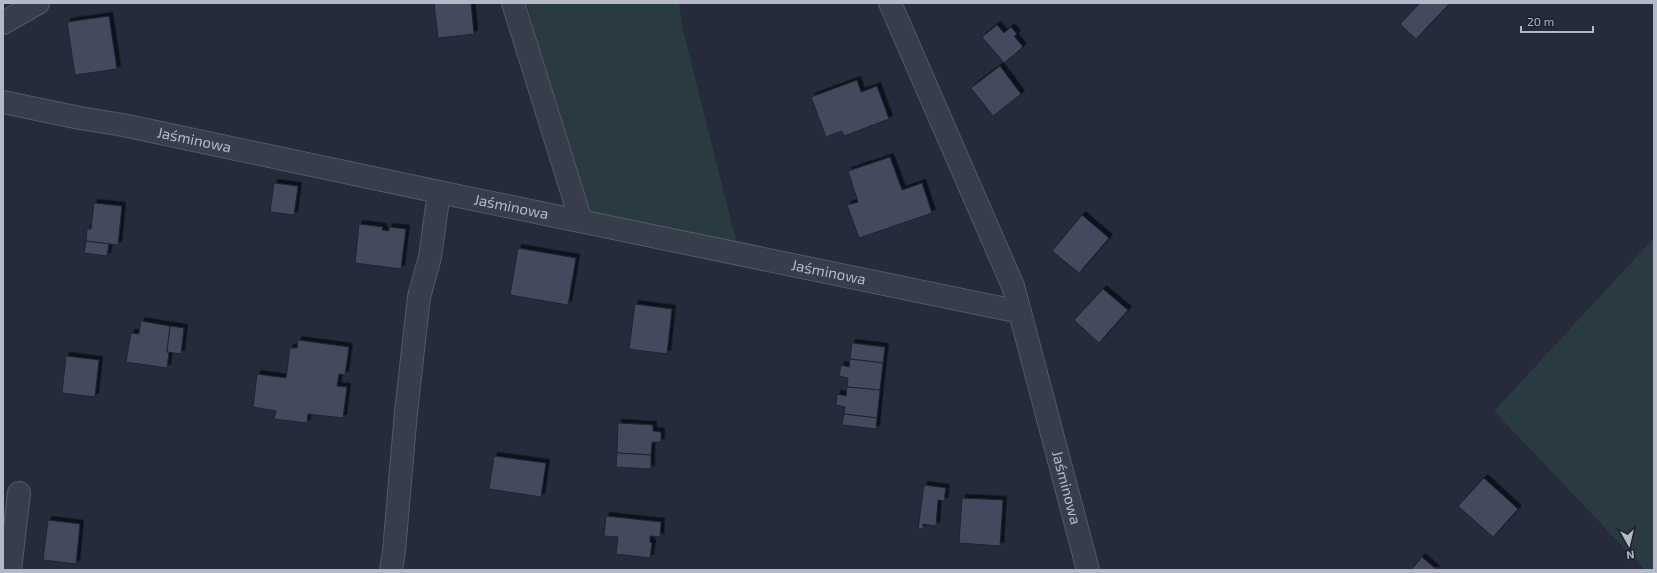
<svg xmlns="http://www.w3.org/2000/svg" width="1657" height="573" viewBox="0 0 1657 573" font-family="'Exo 2',sans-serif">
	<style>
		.green { fill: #293a40 }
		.building { fill: #444a5d; stroke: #1f2433; filter: url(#shadow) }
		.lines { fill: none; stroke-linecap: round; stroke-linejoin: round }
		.minor-casing { stroke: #535867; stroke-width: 24 }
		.minor { stroke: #383d4c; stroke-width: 22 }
		.labels { text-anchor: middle; stroke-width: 3; stroke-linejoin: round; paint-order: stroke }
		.street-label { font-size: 15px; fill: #b4b8c7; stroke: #1d2231 }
	</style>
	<defs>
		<filter id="shadow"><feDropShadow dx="3.5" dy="-3.5" stdDeviation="0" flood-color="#0009"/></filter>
	</defs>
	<rect width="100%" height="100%" fill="#252b3b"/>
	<g class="green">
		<path d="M 527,3 L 679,3 L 683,30 L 737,244 L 585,216 Z"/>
		<path d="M 1654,238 L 1654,570 L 1645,570 L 1494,411 Z"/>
	</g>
	<g class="building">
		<path d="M 434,3 L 471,3 L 474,34 L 438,38 Z"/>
		<path d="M 1420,3 L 1450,3 L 1416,39 L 1400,24 Z"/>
		<path d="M 109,16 L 117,69 L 75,75 L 67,22 Z"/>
		<path d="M 997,25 L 1004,33 L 1011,27 L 1017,34 L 1014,36 L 1023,47 L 1004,63 L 982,37 Z"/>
		<path d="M 1000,66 L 1021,94 L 993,116 L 971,88 Z"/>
		<path d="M 857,80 L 861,92 L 877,86 L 889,119 L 844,136 L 842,131 L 826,137 L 811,97 Z"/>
		<path d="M 890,157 L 902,190 L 922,183 L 932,213 L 859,238 L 847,205 L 858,202 L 848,171 Z"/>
		<path d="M 274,183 L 298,186 L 294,215 L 270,212 Z"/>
		<path d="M 94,203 L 122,206 L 118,245 L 86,241 L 87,229 L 91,229 Z"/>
		<path d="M 1082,215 L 1109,238 L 1079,273 L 1052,251 Z"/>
		<path d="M 359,224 L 383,227 L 382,230 L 389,231 L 389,227 L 406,229 L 401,269 L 355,263 Z"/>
		<path d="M 86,241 L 109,244 L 107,256 L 84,253 Z"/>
		<path d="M 518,248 L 576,258 L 568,305 L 510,295 Z"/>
		<path d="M 1103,289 L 1128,310 L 1099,343 L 1074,320 Z"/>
		<path d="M 635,304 L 672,309 L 667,354 L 629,349 Z"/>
		<path d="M 141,321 L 170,326 L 167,352 L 169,352 L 167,368 L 126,362 L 131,333 L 139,334 Z"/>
		<path d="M 170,326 L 184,328 L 181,354 L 167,352 Z"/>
		<path d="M 298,340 L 349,347 L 345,375 L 339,374 L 337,386 L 347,387 L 343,418 L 308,414 L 307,423 L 274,419 L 276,411 L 253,407 L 257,374 L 286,378 L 290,348 L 297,348 Z"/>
		<path d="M 852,343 L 885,347 L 883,363 L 850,359 Z"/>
		<path d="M 66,356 L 99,360 L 95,397 L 62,393 Z"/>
		<path d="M 850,359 L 883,363 L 880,390 L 847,387 L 848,378 L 839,376 L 841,365 L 849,367 Z"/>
		<path d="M 847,387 L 880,390 L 877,418 L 844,414 L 845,407 L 836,405 L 837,394 L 846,396 Z"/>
		<path d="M 844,414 L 877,418 L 876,429 L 842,425 Z"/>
		<path d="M 618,423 L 653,425 L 653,431 L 661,432 L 661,442 L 652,442 L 651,455 L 617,453 Z"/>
		<path d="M 617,453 L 651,455 L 651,469 L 616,467 Z"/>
		<path d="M 494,456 L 546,463 L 541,497 L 489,489 Z"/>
		<path d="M 1484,478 L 1518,509 L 1493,537 L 1458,506 Z"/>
		<path d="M 924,485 L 946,488 L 944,501 L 938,500 L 936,526 L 923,524 L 923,529 L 918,529 Z"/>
		<path d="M 962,498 L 1003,500 L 1000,546 L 959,543 Z"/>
		<path d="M 606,516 L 661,522 L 660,537 L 650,536 L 650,542 L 652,543 L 650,558 L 616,554 L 618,537 L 604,536 Z"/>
		<path d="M 48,520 L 80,524 L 76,564 L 43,560 Z"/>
		<path d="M 1422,557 L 1437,570 L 1411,570 Z"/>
	</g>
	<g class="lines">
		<defs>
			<g id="minor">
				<path d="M 513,3 L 581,221"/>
				<path id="s1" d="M 890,3 L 1013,286 L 1088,570"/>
				<path d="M 3,23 L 38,3"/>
				<path id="s2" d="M 3,102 L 80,118 L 123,125 L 439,192 L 1020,312"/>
				<path d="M 10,570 L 19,493"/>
				<path d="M 391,570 L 394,551 L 406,412 L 419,297 L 430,257 L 439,192"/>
			</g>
		</defs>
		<use href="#minor" class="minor-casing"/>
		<use href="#minor" class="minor"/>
	</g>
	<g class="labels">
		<g class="street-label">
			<text dy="5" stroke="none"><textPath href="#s2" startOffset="195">Jaśminowa</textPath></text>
			<text dy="5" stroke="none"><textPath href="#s2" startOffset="519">Jaśminowa</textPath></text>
			<text dy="5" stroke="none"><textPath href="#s2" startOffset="843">Jaśminowa</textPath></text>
			<text dy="5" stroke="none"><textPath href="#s1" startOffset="517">Jaśminowa</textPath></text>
		</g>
	</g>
	<rect width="1657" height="573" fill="none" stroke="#b4b8c7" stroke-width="8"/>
	<g transform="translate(1629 545) rotate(172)" stroke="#1d2231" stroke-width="3" paint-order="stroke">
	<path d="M0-3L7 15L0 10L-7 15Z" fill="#b4b8c7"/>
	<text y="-6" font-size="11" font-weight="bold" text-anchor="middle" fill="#b4b8c7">N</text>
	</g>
	<path d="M1521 26v6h72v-6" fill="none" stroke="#b4b8c7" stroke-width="2"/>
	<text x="1527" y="26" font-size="12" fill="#b4b8c7" stroke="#1d2231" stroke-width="3" paint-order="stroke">20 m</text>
</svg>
